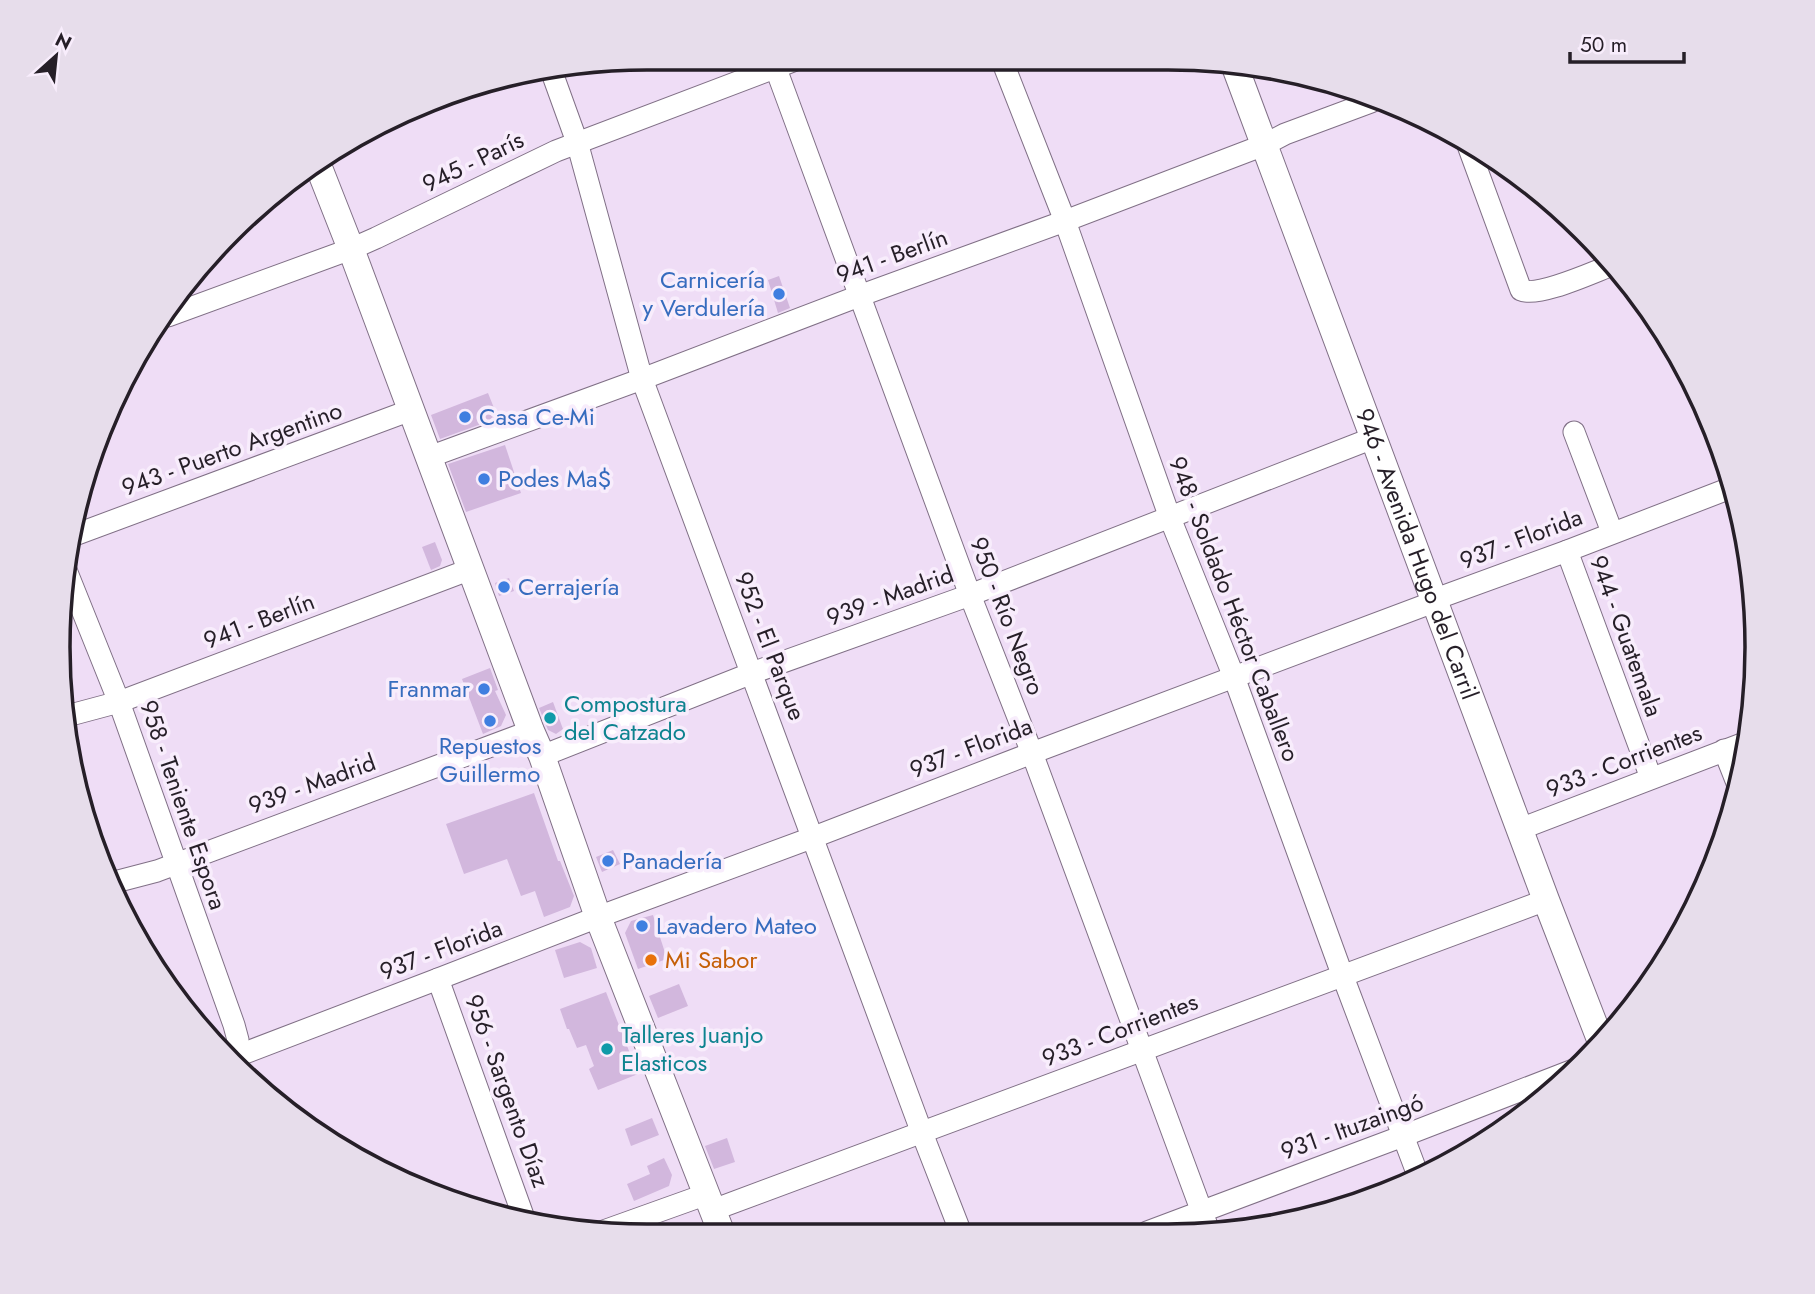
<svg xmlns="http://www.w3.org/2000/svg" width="1815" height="1294" viewBox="0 0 1815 1294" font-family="Jost,sans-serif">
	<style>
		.building { fill: #d2b7dd }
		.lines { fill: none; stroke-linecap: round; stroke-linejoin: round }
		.minor-casing { stroke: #807086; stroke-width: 23 }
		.major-casing { stroke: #807086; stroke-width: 28 }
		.minor { stroke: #fff; stroke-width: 21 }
		.major { stroke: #fff; stroke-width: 26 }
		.shop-dot { fill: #3f7fe0; stroke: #f8edfc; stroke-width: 2.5 }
		.culture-dot { fill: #0f9aa8; stroke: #f8edfc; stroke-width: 2.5 }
		.food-dot { fill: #e8710a; stroke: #f8edfc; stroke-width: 2.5 }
		.labels { text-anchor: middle; stroke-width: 7; stroke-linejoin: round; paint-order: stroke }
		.street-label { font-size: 24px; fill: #261f28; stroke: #f8edfc }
		.shop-label { font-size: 24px; fill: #366cbe; stroke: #f8edfc; text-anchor: start }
		.culture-label { font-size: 24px; fill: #0d838f; stroke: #f8edfc; text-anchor: start }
		.food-label { font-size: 24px; fill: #c56008; stroke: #f8edfc; text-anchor: start }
		.rim { fill: none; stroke: #261f28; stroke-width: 3.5 }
	</style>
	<rect width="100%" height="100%" fill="#efddf6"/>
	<g class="building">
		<path d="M 779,276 L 790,308 L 778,313 L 768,280 Z"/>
		<path d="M 488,393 L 498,418 L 440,439 L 431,415 Z"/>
		<path d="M 505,445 L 521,493 L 466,512 L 448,464 Z"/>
		<path d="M 435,542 L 442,560 L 440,566 L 431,570 L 422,547 Z"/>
		<path d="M 509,578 L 514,591 L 499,596 L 495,583 Z"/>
		<path d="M 490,668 L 498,690 L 495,691 L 506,715 L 501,726 L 483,734 L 462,679 Z"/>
		<path d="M 553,702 L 563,729 L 556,734 L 548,730 L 539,708 Z"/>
		<path d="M 534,793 L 558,861 L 560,861 L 574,896 L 570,907 L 544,917 L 535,891 L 521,896 L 507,859 L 464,874 L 446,824 Z"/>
		<path d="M 613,850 L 620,864 L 602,872 L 596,857 Z"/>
		<path d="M 653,915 L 667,959 L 638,969 L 625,933 L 631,921 Z"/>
		<path d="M 580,942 L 591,948 L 597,968 L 564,978 L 555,950 Z"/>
		<path d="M 679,984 L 688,1006 L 658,1018 L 649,996 Z"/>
		<path d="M 606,992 L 638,1074 L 598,1090 L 589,1069 L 594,1066 L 586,1045 L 577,1048 L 569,1029 L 567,1029 L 560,1009 Z"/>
		<path d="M 652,1118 L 659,1135 L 631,1146 L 625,1129 Z"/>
		<path d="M 727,1138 L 735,1162 L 714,1169 L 705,1146 Z"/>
		<path d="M 664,1158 L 672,1175 L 669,1186 L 634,1201 L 627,1184 L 650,1174 L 647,1166 Z"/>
	</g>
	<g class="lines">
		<defs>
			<g id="minor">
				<path d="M 772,58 L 970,595 L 1032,753 L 1209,1231"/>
				<path d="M 1001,58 L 1065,221 L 1170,518 L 1234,677 L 1342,974 L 1419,1178"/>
				<path d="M 551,70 L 577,142 L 642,379 L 922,1133 L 961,1233"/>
				<path d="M 1466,140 L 1521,290 C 1539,298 1595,271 1615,264"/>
				<path d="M 168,316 L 351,249 L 376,238 L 556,151 L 801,58"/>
				<path d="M 1574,432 L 1612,532"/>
				<path d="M 429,457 L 642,379 L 859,296 L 1065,221 L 1264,145 L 1285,134 L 1371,102"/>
				<path d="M 72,536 L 411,410"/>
				<path d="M 1567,551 L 1651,778"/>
				<path d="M 64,565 L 119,702 L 234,1025 L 238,1040 L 237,1067"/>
				<path d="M 63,717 L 119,702 L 471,569"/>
				<path d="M 1724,750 L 1739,788"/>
				<path d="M 542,756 L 752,673 L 970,595 L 1373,438"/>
				<path d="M 1520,829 L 1747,742"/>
				<path d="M 111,883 L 157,871 L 531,731"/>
				<path d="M 438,979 L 525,1221"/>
				<path d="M 229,1059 L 438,979 L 598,917 L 814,837 L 1032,753 L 1423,606 L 1441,597 L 1567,551 L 1733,487"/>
				<path d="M 713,1210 L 1546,900"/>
				<path d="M 1147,1232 L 1403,1136 L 1576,1069"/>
				<path d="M 598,1233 L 707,1194"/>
			</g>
			<g id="major">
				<path id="s1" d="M 1234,64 L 1546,900 L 1601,1042"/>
				<path d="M 316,160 L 351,249 L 531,731 L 542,756 L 598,917 L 722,1234"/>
			</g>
		</defs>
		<use href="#minor" class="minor-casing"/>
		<use href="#major" class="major-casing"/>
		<use href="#minor" class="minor"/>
		<use href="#major" class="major"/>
	</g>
	<g class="shop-dot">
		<circle cx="779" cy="294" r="7"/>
		<circle cx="465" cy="417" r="7"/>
		<circle cx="484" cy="479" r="7"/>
		<circle cx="504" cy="587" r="7"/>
		<circle cx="484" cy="689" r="7"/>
		<circle cx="490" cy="721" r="7"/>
		<circle cx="608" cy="861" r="7"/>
		<circle cx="642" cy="926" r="7"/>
	</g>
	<g class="culture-dot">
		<circle cx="550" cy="718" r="7"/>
		<circle cx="607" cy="1049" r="7"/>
	</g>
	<circle class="food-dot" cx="651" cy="960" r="7"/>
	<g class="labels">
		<g class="street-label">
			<text transform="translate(473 162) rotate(-26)" y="8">945 - París</text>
			<text transform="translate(892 256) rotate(-20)" y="8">941 - Berlín</text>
			<text transform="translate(232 449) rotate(-20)" y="8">943 - Puerto Argentino</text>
			<text transform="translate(1521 539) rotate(-21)" y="8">937 - Florida</text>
			<text dy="8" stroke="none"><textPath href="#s1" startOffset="523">946 - Avenida Hugo del Carril</textPath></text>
			<text transform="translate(890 596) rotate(-20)" y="8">939 - Madrid</text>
			<text transform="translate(1234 609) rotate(69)" y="8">948 - Soldado Héctor Caballero</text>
			<text transform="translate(1007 616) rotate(69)" y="8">950 - Río Negro</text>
			<text transform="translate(259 621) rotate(-21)" y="8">941 - Berlín</text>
			<text transform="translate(1626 636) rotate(70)" y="8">944 - Guatemala</text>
			<text transform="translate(770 646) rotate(69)" y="8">952 - El Parque</text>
			<text transform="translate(971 748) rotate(-21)" y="8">937 - Florida</text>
			<text transform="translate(1624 761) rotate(-21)" y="8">933 - Corrientes</text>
			<text transform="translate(312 784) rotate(-20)" y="8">939 - Madrid</text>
			<text transform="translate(183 805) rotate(71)" y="8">958 - Teniente Espora</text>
			<text transform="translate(441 950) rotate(-21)" y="8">937 - Florida</text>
			<text transform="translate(1120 1030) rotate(-21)" y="8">933 - Corrientes</text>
			<text transform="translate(507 1091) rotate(70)" y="8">956 - Sargento Díaz</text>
			<text transform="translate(1352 1127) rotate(-20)" y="8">931 - Ituzaingó</text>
		</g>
		<g class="shop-label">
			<text x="765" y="288" text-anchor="end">Carnicería<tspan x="765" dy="28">y Verdulería</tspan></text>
			<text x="479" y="425">Casa Ce-Mi</text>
			<text x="498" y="487">Podes Ma$</text>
			<text x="518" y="595">Cerrajería</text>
			<text x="470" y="697" text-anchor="end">Franmar</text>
			<text x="490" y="754" text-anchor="middle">Repuestos<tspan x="490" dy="28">Guillermo</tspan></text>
			<text x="622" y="869">Panadería</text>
			<text x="656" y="934">Lavadero Mateo</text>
		</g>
		<g class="culture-label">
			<text x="564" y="712">Compostura<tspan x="564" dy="28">del Catzado</tspan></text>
			<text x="621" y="1043">Talleres Juanjo<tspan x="621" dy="28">Elasticos</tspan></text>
		</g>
		<g class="food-label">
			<text x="665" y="968">Mi Sabor</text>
		</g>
	</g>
	<path d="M0 0H1815V1294H0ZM647 70H1168A577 577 0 0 1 1745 647V647A577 577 0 0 1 1168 1224H647A577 577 0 0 1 70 647V647A577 577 0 0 1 647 70Z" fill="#e7ddeb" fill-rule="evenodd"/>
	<path class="rim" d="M647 70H1168A577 577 0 0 1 1745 647V647A577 577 0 0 1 1168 1224H647A577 577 0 0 1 70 647V647A577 577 0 0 1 647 70Z"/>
	<g transform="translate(56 56) rotate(27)" stroke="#f8edfc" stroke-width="5" paint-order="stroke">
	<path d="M0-5L12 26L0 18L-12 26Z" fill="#261f28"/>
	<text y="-10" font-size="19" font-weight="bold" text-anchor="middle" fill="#261f28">N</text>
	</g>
	<path d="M1570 52v10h114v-10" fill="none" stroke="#261f28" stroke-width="3.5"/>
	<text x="1580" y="52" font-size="21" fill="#261f28" stroke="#f8edfc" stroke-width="5" paint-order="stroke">50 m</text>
</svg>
